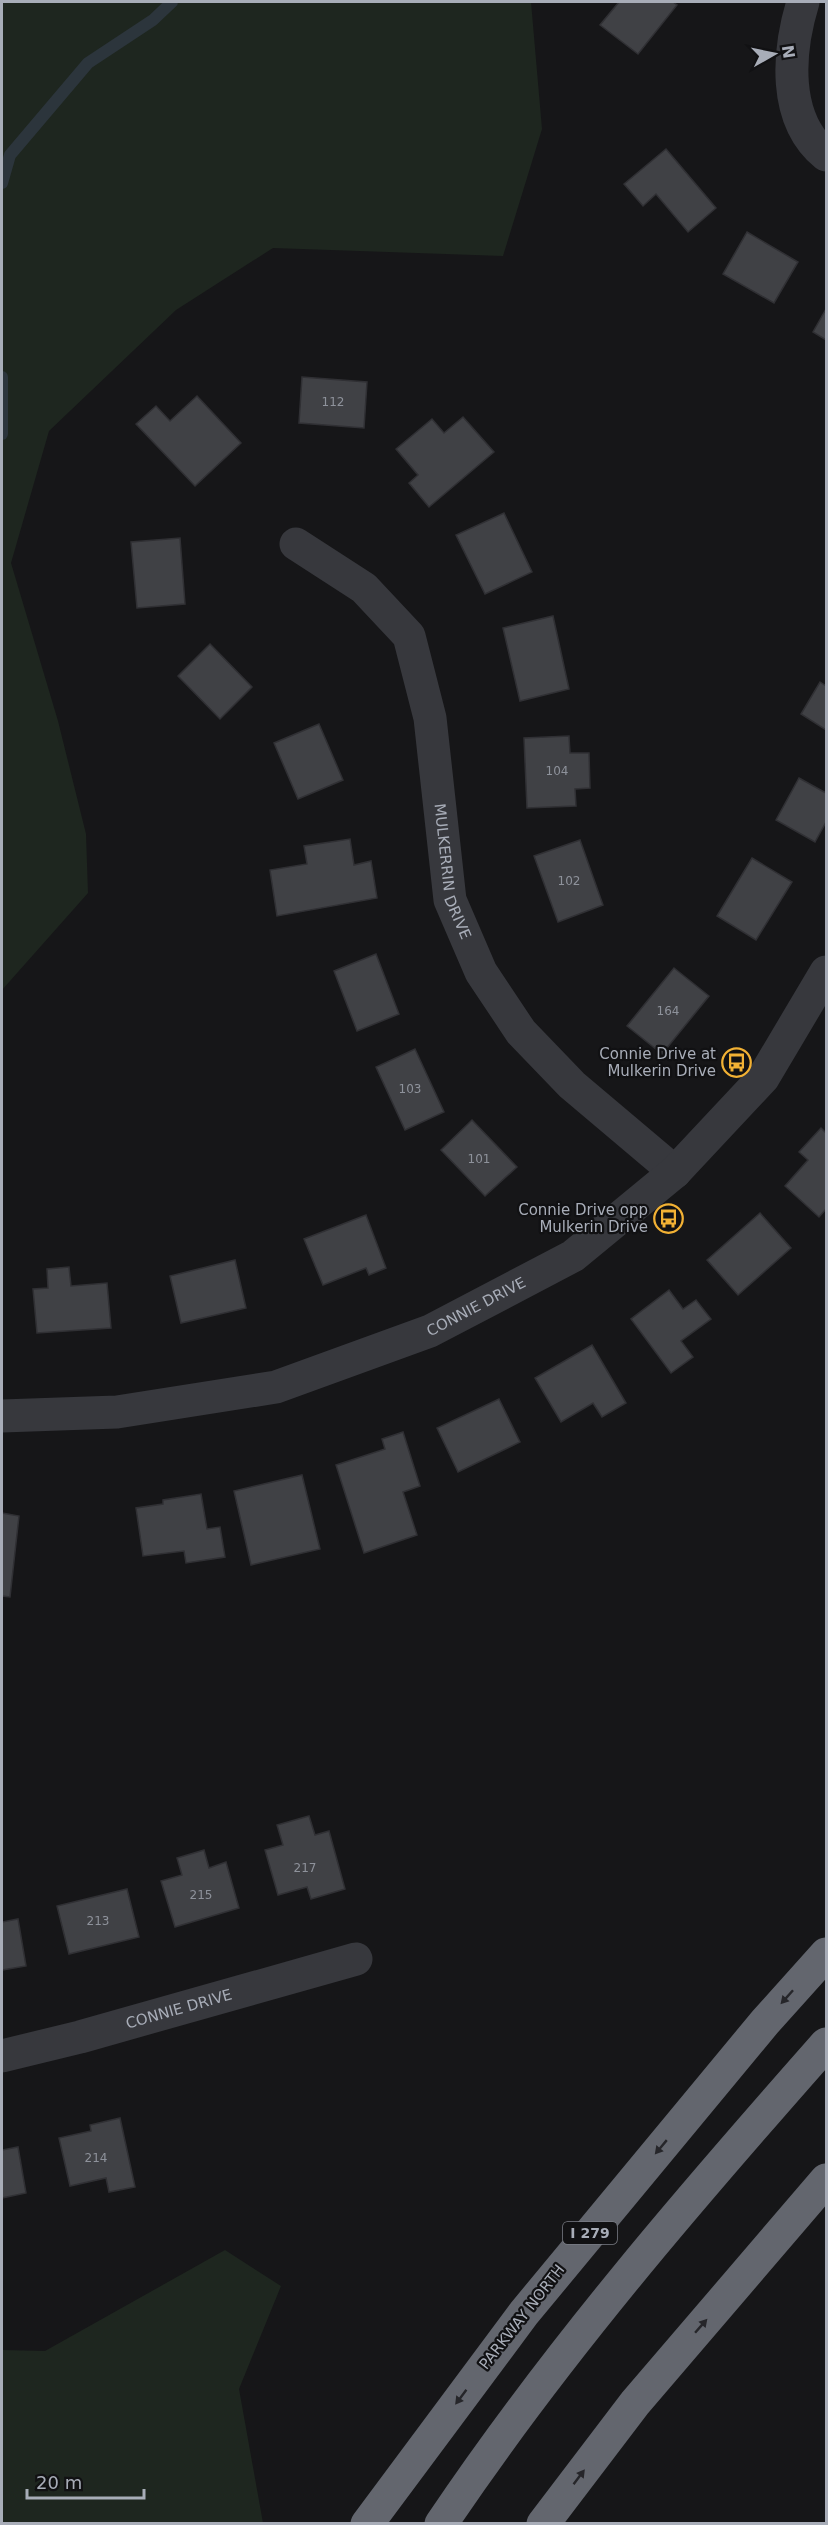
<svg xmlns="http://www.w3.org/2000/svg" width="828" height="2525" viewBox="0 0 828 2525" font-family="'DejaVu Sans',sans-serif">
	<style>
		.green { fill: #1e261f }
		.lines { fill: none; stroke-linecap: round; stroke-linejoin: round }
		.stream { stroke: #2c353c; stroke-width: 12 }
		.building { fill: #404145; stroke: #303034; stroke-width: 1.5 }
		.street { stroke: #37383d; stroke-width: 33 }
		.highway { stroke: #63666e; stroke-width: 33 }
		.oneway { fill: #26262a }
		.labels { text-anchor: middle; stroke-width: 4.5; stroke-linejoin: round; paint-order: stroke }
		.number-label { font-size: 12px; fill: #8e929b }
		.shield { fill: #111113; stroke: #7b7e86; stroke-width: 1.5 }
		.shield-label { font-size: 14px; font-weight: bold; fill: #a8adb8 }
		.street-label { font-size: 15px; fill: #a8adb8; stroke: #111113 }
		.poi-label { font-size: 15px; fill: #a8adb8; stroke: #111113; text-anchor: end }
	</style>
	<rect width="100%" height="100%" fill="#161618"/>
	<g class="green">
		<path d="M 2,2 L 531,2 L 542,129 L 503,256 L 273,248 L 176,310 L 49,431 L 11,563 L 58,721 L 86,834 L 88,893 L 2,990 Z"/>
		<path d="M 225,2250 L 281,2286 L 239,2389 L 263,2523 L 2,2523 L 2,2350 L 45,2351 Z"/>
	</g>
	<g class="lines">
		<g class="stream">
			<path d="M 2,183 L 10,155 L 88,63 L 153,20 L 172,2"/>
			<path d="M 2,377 L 2,434"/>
		</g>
	</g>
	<g class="building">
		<path d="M 619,2 L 673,2 L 677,5 L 638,54 L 600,25 Z"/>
		<path d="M 666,149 L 716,208 L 688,232 L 656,194 L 643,206 L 624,184 Z"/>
		<path d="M 747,232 L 798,262 L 774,303 L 723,274 Z"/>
		<path d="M 826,309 L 826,340 L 813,332 Z"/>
		<path d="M 302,377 L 367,382 L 364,428 L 299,423 Z"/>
		<path d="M 197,396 L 241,443 L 195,486 L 136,424 L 156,406 L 170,421 Z"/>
		<path d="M 463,417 L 494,452 L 429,507 L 409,483 L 418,475 L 396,449 L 432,419 L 444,433 Z"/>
		<path d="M 504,513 L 532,572 L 485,594 L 456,535 Z"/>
		<path d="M 180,538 L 185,604 L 137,608 L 131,542 Z"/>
		<path d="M 553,616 L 569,689 L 520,701 L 503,628 Z"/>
		<path d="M 210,644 L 252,687 L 220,719 L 178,676 Z"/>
		<path d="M 820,682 L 826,686 L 826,730 L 801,714 Z"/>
		<path d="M 319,724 L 343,780 L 298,799 L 274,743 Z"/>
		<path d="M 569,736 L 570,753 L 589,753 L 590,788 L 575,789 L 576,806 L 527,808 L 524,738 Z"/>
		<path d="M 799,778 L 826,793 L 826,822 L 815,842 L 776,820 Z"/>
		<path d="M 350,839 L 354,865 L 371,861 L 377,898 L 277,916 L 270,870 L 307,864 L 304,846 Z"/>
		<path d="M 580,840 L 603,905 L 558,922 L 534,856 Z"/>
		<path d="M 752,858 L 792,882 L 756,940 L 717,916 Z"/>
		<path d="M 376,954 L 399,1014 L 357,1031 L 334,971 Z"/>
		<path d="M 674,968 L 709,996 L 662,1054 L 627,1026 Z"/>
		<path d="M 415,1049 L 444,1112 L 405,1130 L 376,1067 Z"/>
		<path d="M 472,1120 L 517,1167 L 485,1196 L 441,1150 Z"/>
		<path d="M 821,1128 L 826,1133 L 826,1209 L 819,1217 L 785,1186 L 808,1160 L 799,1152 Z"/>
		<path d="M 760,1213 L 791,1248 L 738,1295 L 707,1260 Z"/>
		<path d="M 366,1215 L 386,1268 L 369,1275 L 366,1268 L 323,1285 L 304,1239 Z"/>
		<path d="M 235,1260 L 246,1308 L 181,1323 L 170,1276 Z"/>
		<path d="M 69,1267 L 71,1286 L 107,1283 L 111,1328 L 37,1333 L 33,1289 L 48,1288 L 47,1269 Z"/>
		<path d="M 669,1290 L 683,1309 L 696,1300 L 711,1319 L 681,1341 L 693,1357 L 671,1373 L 631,1319 Z"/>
		<path d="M 592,1345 L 626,1403 L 602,1417 L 593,1403 L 561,1422 L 535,1378 Z"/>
		<path d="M 499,1399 L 520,1442 L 458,1472 L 437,1428 Z"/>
		<path d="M 403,1432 L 420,1486 L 403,1492 L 417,1535 L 364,1553 L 336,1465 L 385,1449 L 382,1439 Z"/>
		<path d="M 302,1475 L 320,1549 L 251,1565 L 234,1491 Z"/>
		<path d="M 201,1494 L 207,1529 L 220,1527 L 225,1557 L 186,1563 L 184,1551 L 143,1556 L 136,1508 L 163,1504 L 163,1500 Z"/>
		<path d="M 2,1513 L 19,1516 L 10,1597 L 2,1596 Z"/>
		<path d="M 309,1816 L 315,1835 L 329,1831 L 345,1889 L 311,1899 L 307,1887 L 278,1895 L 265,1850 L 283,1845 L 277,1825 Z"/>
		<path d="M 204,1850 L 209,1868 L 226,1862 L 239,1908 L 175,1927 L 161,1881 L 182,1875 L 177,1858 Z"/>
		<path d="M 127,1889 L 139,1937 L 69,1954 L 57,1906 Z"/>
		<path d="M 18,1919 L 26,1966 L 2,1970 L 2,1922 Z"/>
		<path d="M 120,2118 L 135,2187 L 109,2192 L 106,2178 L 70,2186 L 59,2138 L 91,2131 L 90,2125 Z"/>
		<path d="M 18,2147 L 26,2193 L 2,2198 L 2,2150 Z"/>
	</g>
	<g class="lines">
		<g class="street">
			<path d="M 803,2 C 788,51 782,119 826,155"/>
			<path id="s1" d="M 296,544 L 364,588 L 409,636 L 430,718 L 450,900 L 481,972 L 521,1032 L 572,1085 L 675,1172"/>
			<path id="s2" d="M 2,1416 L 117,1412 L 276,1387 L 430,1331 L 573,1256 L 675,1172 L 763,1078 L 826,972"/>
			<path id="s3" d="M 2,2056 L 80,2037 L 356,1959"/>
		</g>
		<g class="highway">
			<path d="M 367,2524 L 524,2313 L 765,2022 L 826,1954"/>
			<path d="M 441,2524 C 556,2353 690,2198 826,2044"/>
			<path d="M 543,2524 L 635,2403 L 826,2180"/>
		</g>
	</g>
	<defs><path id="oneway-solid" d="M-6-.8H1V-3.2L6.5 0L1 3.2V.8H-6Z" transform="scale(1.5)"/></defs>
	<g class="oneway">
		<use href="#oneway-solid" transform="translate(787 1997) rotate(132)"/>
		<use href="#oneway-solid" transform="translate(661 2147) rotate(130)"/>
		<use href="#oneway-solid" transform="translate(701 2326) rotate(-49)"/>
		<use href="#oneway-solid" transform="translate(461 2397) rotate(127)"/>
		<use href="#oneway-solid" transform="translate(579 2477) rotate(-53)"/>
	</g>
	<defs>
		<symbol id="bus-ring" viewBox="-11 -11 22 22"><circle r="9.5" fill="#111113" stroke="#f2b134" stroke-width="1.5"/><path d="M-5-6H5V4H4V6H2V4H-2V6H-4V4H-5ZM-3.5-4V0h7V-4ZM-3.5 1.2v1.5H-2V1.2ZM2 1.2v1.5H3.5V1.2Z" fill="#f2b134"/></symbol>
	</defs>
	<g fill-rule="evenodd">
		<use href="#bus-ring" x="720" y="1046" width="33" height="33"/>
		<use href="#bus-ring" x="652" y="1202" width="33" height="33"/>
	</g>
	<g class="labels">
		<g class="number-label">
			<text x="333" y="406">112</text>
			<text x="557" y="775">104</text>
			<text x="569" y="885">102</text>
			<text x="668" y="1015">164</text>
			<text x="410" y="1093">103</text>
			<text x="479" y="1163">101</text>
			<text x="305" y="1872">217</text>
			<text x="201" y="1899">215</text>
			<text x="98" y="1925">213</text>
			<text x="96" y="2162">214</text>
		</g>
		<rect class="shield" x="563" y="2222" width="54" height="22" rx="4.5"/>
		<g class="shield-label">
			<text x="590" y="2238">I 279</text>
		</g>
		<g class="street-label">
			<text dy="5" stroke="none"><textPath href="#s1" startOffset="387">MULKERRIN DRIVE</textPath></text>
			<text dy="5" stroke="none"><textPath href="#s2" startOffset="492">CONNIE DRIVE</textPath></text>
			<text dy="5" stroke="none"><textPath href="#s3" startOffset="183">CONNIE DRIVE</textPath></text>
			<text transform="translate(522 2317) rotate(-52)" y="5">PARKWAY NORTH</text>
		</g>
		<g class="poi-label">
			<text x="716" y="1059">Connie Drive at<tspan x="716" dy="17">Mulkerin Drive</tspan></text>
			<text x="648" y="1215">Connie Drive opp<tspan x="648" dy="17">Mulkerin Drive</tspan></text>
		</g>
	</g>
	<rect width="828" height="2525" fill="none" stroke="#a8adb8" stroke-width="6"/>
	<g transform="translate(774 54) rotate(81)" stroke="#111113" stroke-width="4.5" paint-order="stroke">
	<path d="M0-4.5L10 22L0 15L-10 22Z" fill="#a8adb8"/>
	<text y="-9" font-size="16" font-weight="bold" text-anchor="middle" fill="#a8adb8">N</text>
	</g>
	<path d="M27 2489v9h117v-9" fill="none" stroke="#a8adb8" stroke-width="3"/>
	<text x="36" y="2489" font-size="18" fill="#a8adb8" stroke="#111113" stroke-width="4.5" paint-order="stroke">20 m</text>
</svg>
